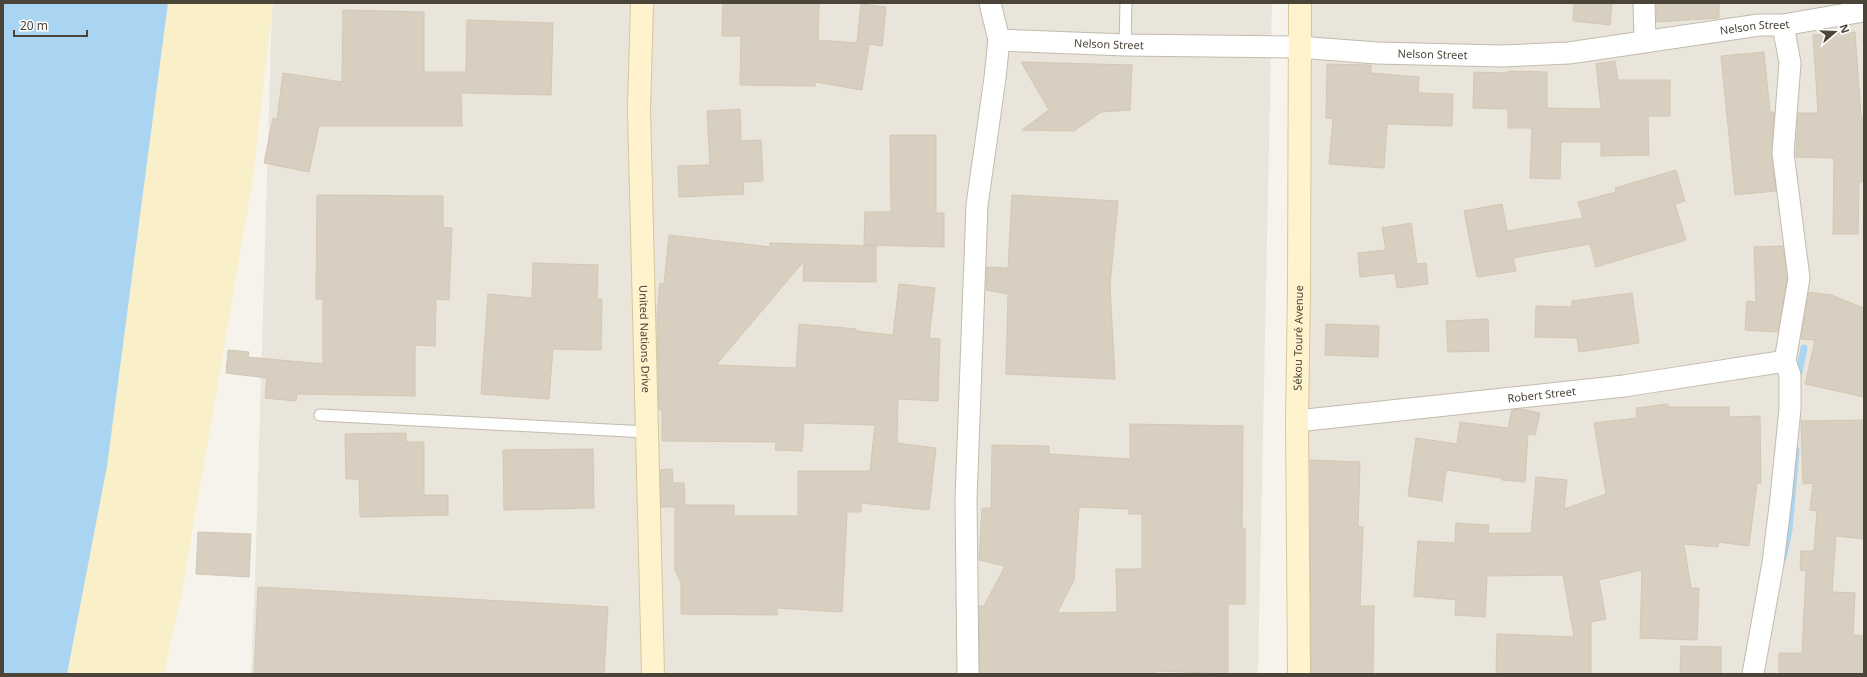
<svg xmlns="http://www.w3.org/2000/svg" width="1867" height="677" viewBox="0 0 1867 677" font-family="'Noto Sans',sans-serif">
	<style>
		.residential { fill: #eae5da }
		.sand { fill: #f9efc9 }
		.water { fill: #a9d4f2 }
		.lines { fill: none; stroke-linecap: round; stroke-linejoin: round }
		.stream { stroke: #a9d4f2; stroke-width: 7 }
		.building { fill: #d8cfc1; stroke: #d3c7b4; fill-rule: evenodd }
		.lane-casing { stroke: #c2bbae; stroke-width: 13 }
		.street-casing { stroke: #c2bbae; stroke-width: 23 }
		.secondary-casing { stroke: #d6c79b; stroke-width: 24 }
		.lane { stroke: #fff; stroke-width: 11 }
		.street { stroke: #fff; stroke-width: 21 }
		.secondary { stroke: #fff3cd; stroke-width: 22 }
		.labels { text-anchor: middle; stroke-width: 3; stroke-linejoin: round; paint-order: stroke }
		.street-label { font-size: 11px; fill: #4b4439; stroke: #fff }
	</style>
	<rect width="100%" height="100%" fill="#f6f3ec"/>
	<g class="residential">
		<path d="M 274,3 L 1272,3 L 1258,674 L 251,674 L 255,581 L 272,8 Z"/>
		<path d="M 1298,3 L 1864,3 L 1864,674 L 1294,674 Z"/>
	</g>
	<path class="sand" d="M 168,3 L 274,3 L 272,8 L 253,178 L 183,586 L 164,674 L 67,674 C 109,452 138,227 168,3 Z"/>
	<path class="water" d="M 3,3 L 168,3 L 107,466 L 67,674 L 3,674 Z"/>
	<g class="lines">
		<g class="stream">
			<path d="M 1798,377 L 1804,348"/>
			<path d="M 1783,558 L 1789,530 L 1796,450"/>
		</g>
	</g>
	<g class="building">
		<path d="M 723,3 L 819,3 L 818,40 L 857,43 L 861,4 L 886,7 L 882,46 L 869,44 L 862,90 L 815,82 L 815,86 L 740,85 L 741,36 L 722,36 Z"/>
		<path d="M 1574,3 L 1612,3 L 1610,25 L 1573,21 Z"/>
		<path d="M 1656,3 L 1719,3 L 1719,18 L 1657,22 Z"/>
		<path d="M 343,10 L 424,12 L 424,72 L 466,72 L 467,20 L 553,23 L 551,95 L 461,93 L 462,126 L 319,126 L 309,172 L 264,163 L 273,118 L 277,119 L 283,73 L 342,82 Z"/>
		<path d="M 1855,32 L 1861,116 L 1864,116 L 1864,182 L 1859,182 L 1858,234 L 1833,234 L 1834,158 L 1796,157 L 1798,113 L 1818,113 L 1813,35 Z"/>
		<path d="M 1764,52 L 1770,112 L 1774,112 L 1771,152 L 1776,191 L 1735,195 L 1721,56 Z"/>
		<path d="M 1615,61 L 1618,80 L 1670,80 L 1670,116 L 1648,116 L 1649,155 L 1601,156 L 1601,142 L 1561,142 L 1560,179 L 1530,178 L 1532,128 L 1508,128 L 1508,109 L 1473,108 L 1474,72 L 1508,73 L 1508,71 L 1547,72 L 1547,108 L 1601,109 L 1596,64 Z"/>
		<path d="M 1021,62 L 1132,65 L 1130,110 L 1101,112 L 1074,131 L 1022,130 L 1049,110 Z"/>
		<path d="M 1327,64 L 1371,65 L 1371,73 L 1419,77 L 1418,93 L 1453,94 L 1452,126 L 1387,124 L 1384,168 L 1329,164 L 1333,119 L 1326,118 Z"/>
		<path d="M 740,109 L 741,141 L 761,140 L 763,181 L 743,182 L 744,194 L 679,197 L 678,166 L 710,165 L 707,111 Z"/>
		<path d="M 890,135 L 936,135 L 936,213 L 944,213 L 944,247 L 864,245 L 865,212 L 891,212 Z"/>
		<path d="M 1676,170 L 1685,201 L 1675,204 L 1686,240 L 1596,267 L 1590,244 L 1513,258 L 1516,271 L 1477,277 L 1464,211 L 1502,204 L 1507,231 L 1583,218 L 1578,202 L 1616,192 L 1615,188 Z"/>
		<path d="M 317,195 L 443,196 L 443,227 L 452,228 L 449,300 L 436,299 L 435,346 L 415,345 L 415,396 L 297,394 L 296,401 L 265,398 L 267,378 L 226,373 L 228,350 L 249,352 L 248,357 L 323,364 L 323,299 L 316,299 Z"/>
		<path d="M 1012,195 L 1118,201 L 1110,286 L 1115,379 L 1006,374 L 1008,294 L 986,290 L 987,267 L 1008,268 Z"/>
		<path d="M 1411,223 L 1417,264 L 1426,263 L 1428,284 L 1397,288 L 1395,273 L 1360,277 L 1358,253 L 1386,250 L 1382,228 Z"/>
		<path d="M 669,235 L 770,247 L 770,243 L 876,246 L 876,282 L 803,281 L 804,261 L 716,365 L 796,368 L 799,324 L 856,329 L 856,331 L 893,335 L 899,284 L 935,288 L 929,338 L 940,339 L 938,401 L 898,399 L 897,443 L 936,448 L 929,510 L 861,503 L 861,512 L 847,512 L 842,612 L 777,608 L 777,615 L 681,614 L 681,583 L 675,570 L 675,507 L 661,507 L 660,470 L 672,469 L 673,483 L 684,483 L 685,505 L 734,505 L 734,516 L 798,516 L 798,471 L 870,471 L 875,425 L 804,423 L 802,451 L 775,450 L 776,442 L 662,441 L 662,410 L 659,409 L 657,313 L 660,283 L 664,284 Z"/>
		<path d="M 1783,246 L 1787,278 L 1778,332 L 1745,330 L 1747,301 L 1756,302 L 1754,247 Z"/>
		<path d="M 533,263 L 598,265 L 597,299 L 602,299 L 601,350 L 553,349 L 549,399 L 481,394 L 488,294 L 532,298 Z"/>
		<path d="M 1809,292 L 1831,295 L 1864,308 L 1864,397 L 1805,384 L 1815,340 L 1801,339 Z"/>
		<path d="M 1632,293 L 1639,343 L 1579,352 L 1577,338 L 1535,337 L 1536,306 L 1572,307 L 1572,301 Z"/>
		<path d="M 1488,319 L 1489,351 L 1448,352 L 1446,321 Z"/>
		<path d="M 1326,324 L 1379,326 L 1378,357 L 1325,355 Z"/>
		<path d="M 1668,404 L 1668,407 L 1729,407 L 1729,417 L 1760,416 L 1761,483 L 1757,483 L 1749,546 L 1718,542 L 1718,547 L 1684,544 L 1691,588 L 1699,588 L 1697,640 L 1640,638 L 1642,570 L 1599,580 L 1606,619 L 1591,622 L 1591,674 L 1496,674 L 1497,634 L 1574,637 L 1563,575 L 1487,576 L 1485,617 L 1455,615 L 1456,600 L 1414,596 L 1418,541 L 1455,543 L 1456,523 L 1489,525 L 1488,533 L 1531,533 L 1536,477 L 1567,480 L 1564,509 L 1606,494 L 1594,423 L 1637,418 L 1636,408 Z"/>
		<path d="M 1522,409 L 1540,413 L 1535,435 L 1528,434 L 1525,482 L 1502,480 L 1502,478 L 1446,470 L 1442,501 L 1408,496 L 1416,438 L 1457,444 L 1460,422 L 1508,428 L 1512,410 Z"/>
		<path d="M 1864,420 L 1864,539 L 1836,536 L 1832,592 L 1855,593 L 1853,635 L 1864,636 L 1864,674 L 1779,674 L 1779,653 L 1802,653 L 1806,571 L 1800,570 L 1801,551 L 1814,551 L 1817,511 L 1810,510 L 1813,483 L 1803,484 L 1801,421 Z"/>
		<path d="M 1130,424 L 1243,426 L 1242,528 L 1245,528 L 1245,604 L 1228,604 L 1228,674 L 1156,671 L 1156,674 L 980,674 L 979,606 L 984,606 L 1005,566 L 979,560 L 982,508 L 991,508 L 992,445 L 1049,446 L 1049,454 L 1130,459 ZM 1079,507 L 1129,509 L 1129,514 L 1142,514 L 1142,569 L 1116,569 L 1117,612 L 1057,613 L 1074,580 Z"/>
		<path d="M 406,433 L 406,442 L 424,442 L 424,495 L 448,495 L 448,515 L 360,517 L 359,479 L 346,479 L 345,434 Z"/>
		<path d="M 593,449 L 594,508 L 504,510 L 503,450 Z"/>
		<path d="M 1310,460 L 1360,462 L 1358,527 L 1363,527 L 1360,606 L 1374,606 L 1373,674 L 1311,674 Z"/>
		<path d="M 198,532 L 251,534 L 249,577 L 196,574 Z"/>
		<path d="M 258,587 L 608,607 L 604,674 L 254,674 Z"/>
		<path d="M 1681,646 L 1721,647 L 1721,674 L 1680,674 Z"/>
	</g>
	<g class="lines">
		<defs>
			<g id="lane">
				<path d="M 1125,45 L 1126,3"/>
				<path d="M 320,415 L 647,432"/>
			</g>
			<g id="street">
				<path d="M 1644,3 L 1645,41"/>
				<path id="s1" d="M 999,40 L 1125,45 L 1298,47 L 1377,53 L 1502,56 L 1569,53 L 1759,25 L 1783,25 L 1864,11"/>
				<path id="s2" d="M 1297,421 L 1624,386 L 1785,361"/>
				<path d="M 968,674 L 966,499 L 977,205 L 995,78 L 999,40 L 990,3"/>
				<path d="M 1753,674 L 1773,563 L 1781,498 L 1790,409 L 1790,375 L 1785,361 L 1799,278 L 1783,153 L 1790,63 L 1783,25"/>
			</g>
			<g id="secondary">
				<path id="s3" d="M 642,3 L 639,110 L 653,674"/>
				<path id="s4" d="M 1299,674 L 1297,421 L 1299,288 L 1300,3"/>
			</g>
		</defs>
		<use href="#lane" class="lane-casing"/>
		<use href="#street" class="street-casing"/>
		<use href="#secondary" class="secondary-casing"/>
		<use href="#lane" class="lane"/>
		<use href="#street" class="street"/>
		<use href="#secondary" class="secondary"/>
	</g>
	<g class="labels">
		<g class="street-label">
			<text dy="4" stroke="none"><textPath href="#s1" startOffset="758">Nelson Street</textPath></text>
			<text dy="4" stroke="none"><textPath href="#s1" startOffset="110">Nelson Street</textPath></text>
			<text dy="4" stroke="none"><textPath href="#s1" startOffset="434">Nelson Street</textPath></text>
			<text dy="4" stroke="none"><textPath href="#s3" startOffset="336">United Nations Drive</textPath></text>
			<text dy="4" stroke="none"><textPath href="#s4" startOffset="336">Sékou Touré Avenue</textPath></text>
			<text dy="4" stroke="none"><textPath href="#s2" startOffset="246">Robert Street</textPath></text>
		</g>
	</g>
	<rect width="1867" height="677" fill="none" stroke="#4b4439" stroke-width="8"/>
	<g transform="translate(1835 32) rotate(71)" stroke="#ffffff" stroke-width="3" paint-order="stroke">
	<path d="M0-3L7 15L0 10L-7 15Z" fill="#4b4439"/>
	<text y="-6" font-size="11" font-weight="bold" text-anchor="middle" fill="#4b4439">N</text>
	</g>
	<path d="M14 30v6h73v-6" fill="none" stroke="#4b4439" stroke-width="2"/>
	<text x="20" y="30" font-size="12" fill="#4b4439" stroke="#ffffff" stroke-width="3" paint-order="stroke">20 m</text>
</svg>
